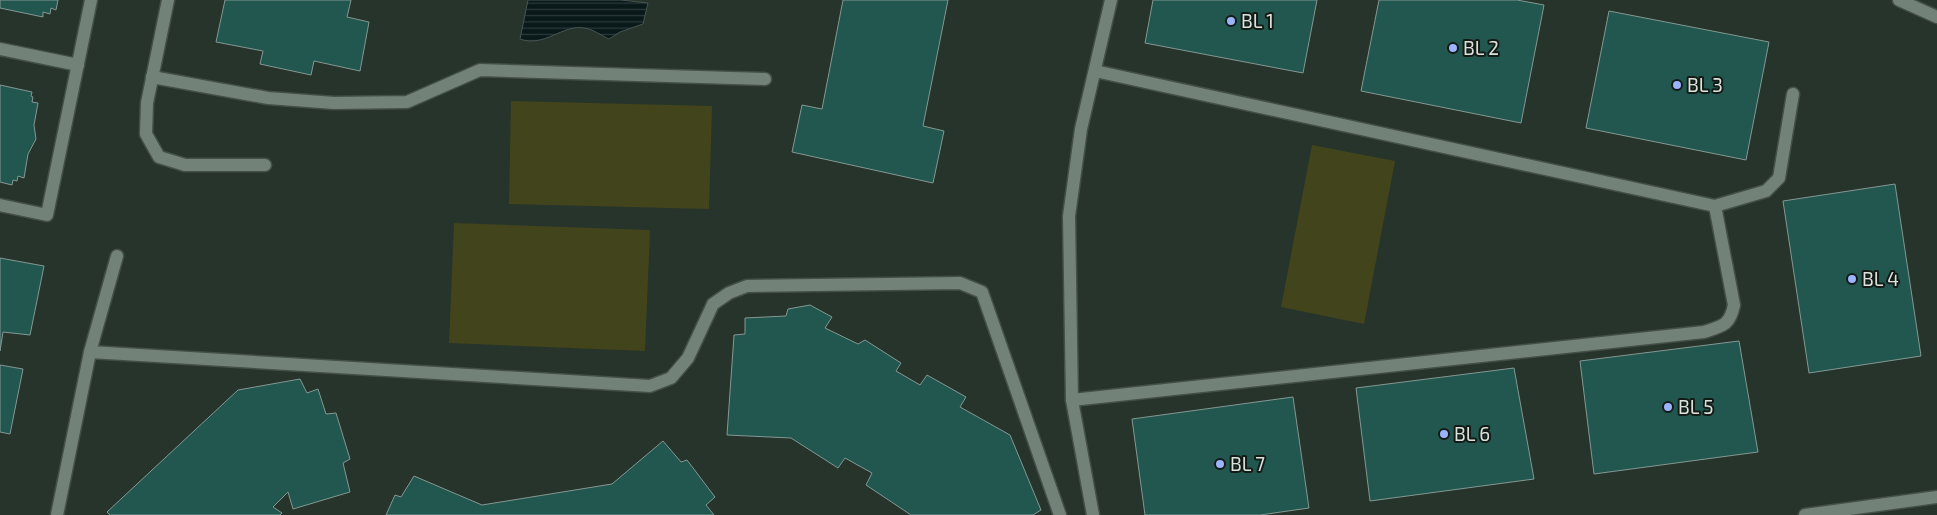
<svg xmlns="http://www.w3.org/2000/svg" width="1937" height="515" viewBox="0 0 1937 515" font-family="'Exo 2',sans-serif">
	<style>
		.park { fill: #42441b }
		.water { fill: url(#water-rules); stroke: #475554 }
		.building { fill: #21574e; stroke: #849893 }
		.lines { fill: none; stroke-linecap: round; stroke-linejoin: round }
		.minor-casing { stroke: #434f48; stroke-width: 15 }
		.minor { stroke: #728278; stroke-width: 12 }
		.poi-dot { fill: #9cb4fd; stroke: #141a16; stroke-width: 2 }
		.labels { text-anchor: middle; stroke-width: 4; stroke-linejoin: round; paint-order: stroke }
		.poi-label { font-size: 19px; fill: #d9e2dc; stroke: #141a16; text-anchor: start }
	</style>
	<defs>
		<pattern id="water-rules" width="6" height="5" patternUnits="userSpaceOnUse" patternTransform="scale(1.25)"><rect width="6" height="5" fill="#091819"/><path d="M0 2.5h6" fill="none" stroke="#2c393a"/></pattern>
	</defs>
	<rect width="100%" height="100%" fill="#26342b"/>
	<g class="park">
		<path d="M 511,101 L 712,106 L 709,209 L 509,204 Z"/>
		<path d="M 1312,145 L 1395,161 L 1364,324 L 1281,307 Z"/>
		<path d="M 454,223 L 650,230 L 645,351 L 449,343 Z"/>
	</g>
	<path class="water" d="M 528,0 L 621,0 L 648,3 L 643,24 L 620,32 L 609,39 C 602,36 593,29 584,28 C 563,24 544,48 520,39 Z"/>
	<g class="building">
		<path d="M 0,0 L 58,0 L 56,10 L 51,8 L 50,14 L 43,12 L 43,17 L 0,8 Z"/>
		<path d="M 225,0 L 351,0 L 347,17 L 369,22 L 360,71 L 314,61 L 311,75 L 260,64 L 263,51 L 216,42 Z"/>
		<path d="M 843,0 L 948,0 L 923,126 L 944,131 L 933,183 L 792,152 L 802,105 L 822,109 Z"/>
		<path d="M 1153,0 L 1317,0 L 1303,73 L 1145,43 Z"/>
		<path d="M 1379,0 L 1517,0 L 1544,5 L 1521,123 L 1361,91 Z"/>
		<path d="M 1609,11 L 1769,42 L 1746,160 L 1586,128 Z"/>
		<path d="M 0,85 L 32,92 L 31,96 L 33,97 L 32,102 L 38,103 L 34,125 L 36,139 L 28,154 L 24,178 L 18,176 L 17,181 L 13,180 L 12,185 L 0,182 Z"/>
		<path d="M 1895,184 L 1921,356 L 1809,373 L 1783,201 Z"/>
		<path d="M 0,258 L 44,266 L 30,335 L 3,332 L 0,351 Z"/>
		<path d="M 810,305 L 832,317 L 825,328 L 858,344 L 865,340 L 901,363 L 896,371 L 920,385 L 927,375 L 966,397 L 960,407 L 1010,435 L 1041,510 L 1033,515 L 911,515 L 866,485 L 872,473 L 845,458 L 838,468 L 791,438 L 727,435 L 734,335 L 745,334 L 745,318 L 786,316 L 788,309 Z"/>
		<path d="M 1739,341 L 1758,452 L 1594,474 L 1580,361 Z"/>
		<path d="M 0,365 L 23,369 L 10,434 L 0,432 Z"/>
		<path d="M 1514,368 L 1534,479 L 1370,501 L 1356,388 Z"/>
		<path d="M 300,379 L 307,393 L 318,389 L 326,414 L 336,413 L 350,459 L 343,463 L 350,492 L 293,509 L 288,492 L 273,507 L 282,513 L 280,515 L 110,515 L 107,512 L 238,390 Z"/>
		<path d="M 1293,397 L 1309,508 L 1260,515 L 1145,515 L 1132,419 Z"/>
		<path d="M 663,441 L 681,462 L 687,460 L 715,497 L 706,505 L 714,515 L 386,515 L 395,495 L 401,497 L 414,476 L 482,505 L 612,484 Z"/>
	</g>
	<g class="lines">
		<defs>
			<g id="minor">
				<path d="M 168,0 L 147,103 L 146,134 L 159,157 L 185,165 L 265,165"/>
				<path d="M 1899,0 L 1937,17"/>
				<path d="M 0,49 L 78,65"/>
				<path d="M 1095,71 L 1715,206 L 1766,191 L 1779,178 L 1793,94"/>
				<path d="M 152,77 L 268,98 L 334,103 L 407,102 L 480,70 L 765,79"/>
				<path d="M 0,205 L 47,215 L 91,0"/>
				<path d="M 90,352 L 650,386 L 671,378 L 688,358 L 713,304 L 729,293 L 747,286 L 960,283 L 982,292 L 1060,515"/>
				<path d="M 1072,400 L 1704,332 C 1723,326 1730,325 1734,305 L 1715,206"/>
				<path d="M 57,515 L 90,352 L 117,256"/>
				<path d="M 1093,515 L 1072,400 L 1069,216 L 1081,129 L 1111,0"/>
				<path d="M 1805,515 L 1937,497"/>
			</g>
		</defs>
		<use href="#minor" class="minor-casing"/>
		<use href="#minor" class="minor"/>
	</g>
	<g class="poi-dot">
		<circle cx="1231" cy="21" r="5"/>
		<circle cx="1453" cy="48" r="5"/>
		<circle cx="1677" cy="85" r="5"/>
		<circle cx="1852" cy="279" r="5"/>
		<circle cx="1668" cy="407" r="5"/>
		<circle cx="1444" cy="434" r="5"/>
		<circle cx="1220" cy="464" r="5"/>
	</g>
	<g class="labels">
		<g class="poi-label">
			<text x="1241" y="28">BL 1</text>
			<text x="1463" y="55">BL 2</text>
			<text x="1687" y="92">BL 3</text>
			<text x="1862" y="286">BL 4</text>
			<text x="1678" y="414">BL 5</text>
			<text x="1454" y="441">BL 6</text>
			<text x="1230" y="471">BL 7</text>
		</g>
	</g>
</svg>
